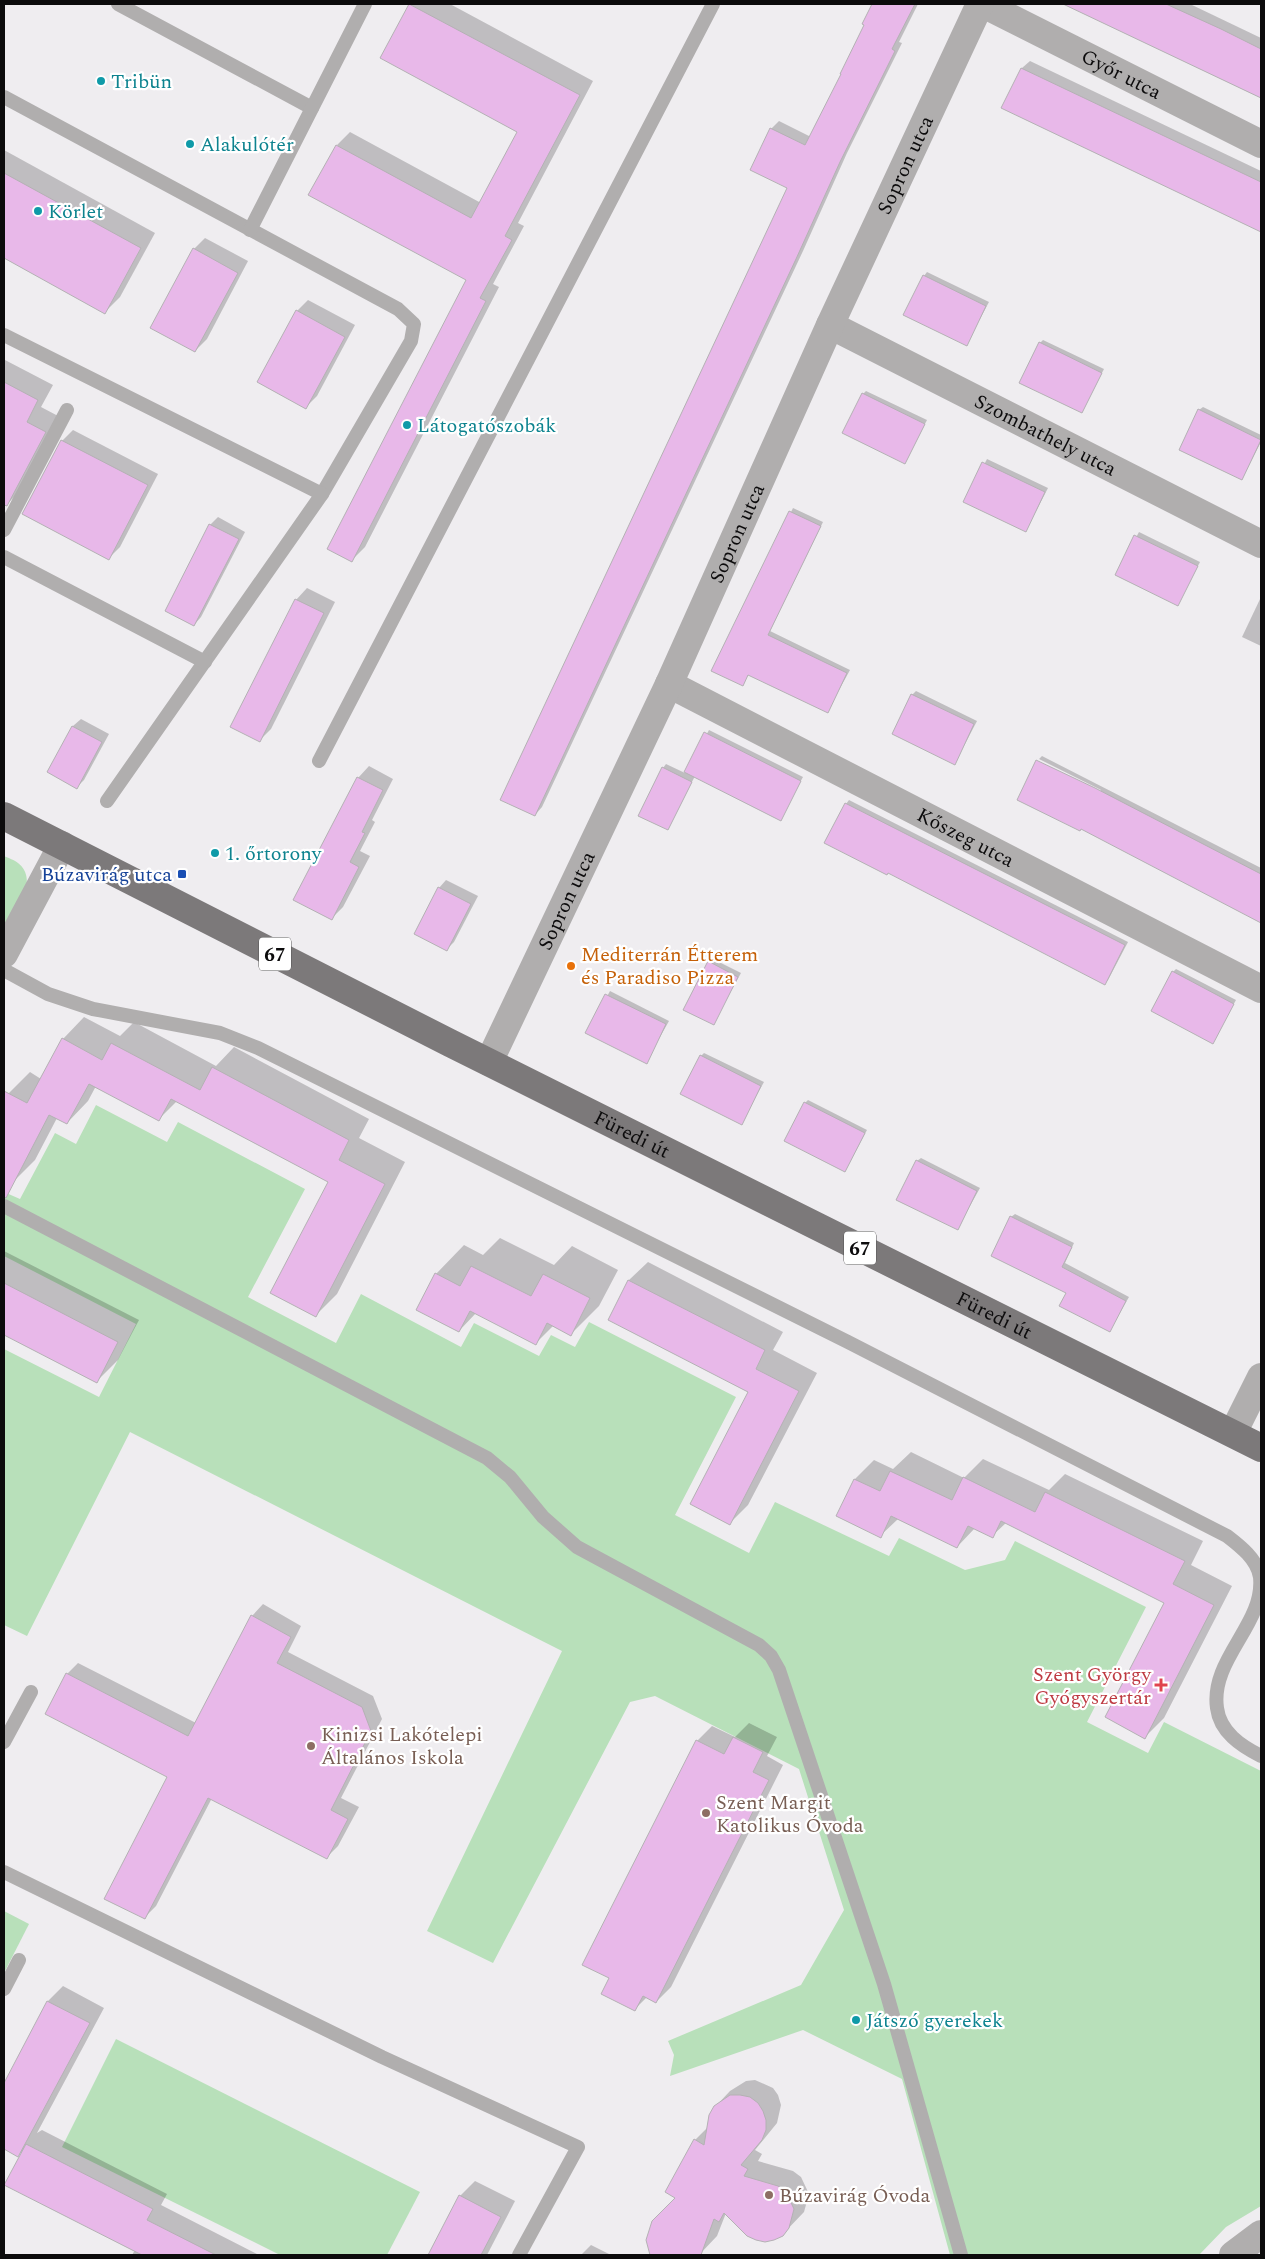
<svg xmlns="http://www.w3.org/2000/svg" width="1265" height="2259" viewBox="0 0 1265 2259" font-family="Spectral,serif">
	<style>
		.green { fill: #b8e0ba }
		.shadow { fill: #0003 }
		.building { fill: #e8b8e9; stroke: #b4b1b4 }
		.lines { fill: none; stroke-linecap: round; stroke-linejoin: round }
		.lane { stroke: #b0aeae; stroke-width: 14 }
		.street { stroke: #b0aeae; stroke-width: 28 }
		.primary { stroke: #7c797a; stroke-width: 28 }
		.culture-dot { fill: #0f9aa8; stroke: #fff; stroke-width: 2 }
		.transit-dot { fill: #1a4fb4; stroke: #fff; stroke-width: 2 }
		.food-dot { fill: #e8710a; stroke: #fff; stroke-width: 2 }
		.health-dot { fill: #e0444e; stroke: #fff; stroke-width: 2 }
		.education-dot { fill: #8d6e63; stroke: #fff; stroke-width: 2 }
		.labels { text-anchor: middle; stroke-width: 4.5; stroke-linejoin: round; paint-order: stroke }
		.shield { fill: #fff; stroke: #555455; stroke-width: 1 }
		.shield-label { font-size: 19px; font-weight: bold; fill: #0c0b0c }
		.street-label { font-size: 20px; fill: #0c0b0c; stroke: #fff }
		.culture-label { font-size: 20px; fill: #0d838f; stroke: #fff; text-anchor: start }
		.transit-label { font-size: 20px; fill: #164399; stroke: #fff; text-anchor: end }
		.food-label { font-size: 20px; fill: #c56008; stroke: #fff; text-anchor: start }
		.health-label { font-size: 20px; fill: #be3a42; stroke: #fff; text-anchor: end }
		.education-label { font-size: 20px; fill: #785e54; stroke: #fff; text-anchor: start }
	</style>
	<rect width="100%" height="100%" fill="#efedf0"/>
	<g class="green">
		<path d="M 4,856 C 8,858 15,860 18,863 C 41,881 13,917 4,936 Z"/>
		<path d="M 96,1105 L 167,1142 L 178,1122 L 305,1189 L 248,1297 L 336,1343 L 361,1294 L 461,1347 L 474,1323 L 539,1356 L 551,1335 L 575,1347 L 589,1322 L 736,1397 L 675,1515 L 749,1553 L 775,1502 L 889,1556 L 899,1538 L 965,1570 L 1005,1560 L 1015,1541 L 1146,1607 L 1087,1722 L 1148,1753 L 1164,1722 L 1261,1771 L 1261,2206 L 1226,2227 L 1199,2255 L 950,2255 L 902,2079 L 803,2030 L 670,2076 L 674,2055 L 668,2041 L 801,1985 L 844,1910 L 799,1769 L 655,1696 L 630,1702 L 493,1963 L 427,1931 L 562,1651 L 130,1432 L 27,1636 L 4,1625 L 4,1349 L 99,1397 L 136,1324 L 4,1256 L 4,1192 L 20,1199 L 55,1133 L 76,1144 Z"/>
		<path d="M 4,1911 L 29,1924 L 4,1973 Z"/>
		<path d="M 116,2039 L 420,2192 L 387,2255 L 280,2255 L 62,2147 Z"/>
	</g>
	<g class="shadow">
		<path d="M 411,4 L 450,4 L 593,81 L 518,223 L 524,226 L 493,284 L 499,287 L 365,547 L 352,560 L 467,280 L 337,145 L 350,132 L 481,203 L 519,132 L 382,58 Z"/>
		<path d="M 874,4 L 918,4 L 899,42 L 902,43 L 847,153 L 803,251 L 542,807 L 535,815 L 788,187 L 771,129 L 779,121 L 811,137 L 866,25 L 864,24 Z"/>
		<path d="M 1065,4 L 1190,4 L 1261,38 L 1261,98 Z"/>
		<path d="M 1030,61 L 1261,171 L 1261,230 L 1003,107 L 1022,68 Z"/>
		<path d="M 4,150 L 155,233 L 120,297 L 105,312 L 4,257 Z"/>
		<path d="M 205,238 L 248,261 L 207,339 L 195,351 L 194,249 Z"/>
		<path d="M 927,272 L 989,302 L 966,345 L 924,276 Z"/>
		<path d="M 308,300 L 355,325 L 317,396 L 306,407 L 297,311 Z"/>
		<path d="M 1043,340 L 1104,369 L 1082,412 L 1040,343 Z"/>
		<path d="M 5,360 L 53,385 L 41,407 L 60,417 L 21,490 L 6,505 L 4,503 Z"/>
		<path d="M 866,391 L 927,420 L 905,463 L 863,394 Z"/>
		<path d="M 1203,407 L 1261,435 L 1261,442 L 1242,479 L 1199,410 Z"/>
		<path d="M 73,430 L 158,474 L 120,547 L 109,558 L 62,441 Z"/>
		<path d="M 987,459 L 1048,488 L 1026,531 L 965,501 Z"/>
		<path d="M 793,508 L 823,522 L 770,631 L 850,670 L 827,712 L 749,674 L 742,685 L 713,670 Z"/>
		<path d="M 218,517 L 245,532 L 201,617 L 194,625 L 210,525 Z"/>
		<path d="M 1139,532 L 1200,562 L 1178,604 L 1116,574 Z"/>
		<path d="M 307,588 L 335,602 L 271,729 L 259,741 L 296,600 Z"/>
		<path d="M 1261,597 L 1261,646 L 1242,637 Z"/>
		<path d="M 916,691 L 977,721 L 955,763 L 912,695 Z"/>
		<path d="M 81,719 L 109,734 L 84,780 L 77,787 L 49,772 L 73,726 Z"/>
		<path d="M 709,730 L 803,777 L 780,819 L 695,776 L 668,829 L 663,768 L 666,764 L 685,773 Z"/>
		<path d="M 1042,756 L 1261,868 L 1261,921 L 1081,828 L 1101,790 L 1039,759 Z"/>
		<path d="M 369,766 L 393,779 L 372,820 L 375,822 L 360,851 L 370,856 L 343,907 L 332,918 L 358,778 Z"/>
		<path d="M 849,800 L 1128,942 L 1108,980 L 1104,984 L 846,804 Z"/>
		<path d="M 446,880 L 478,896 L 454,942 L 447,949 L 439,888 Z"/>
		<path d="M 713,959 L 741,973 L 713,1024 L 709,962 Z"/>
		<path d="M 1176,969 L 1236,1000 L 1213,1042 L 1173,972 Z"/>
		<path d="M 610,991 L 669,1021 L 646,1062 L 587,1032 Z"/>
		<path d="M 84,1017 L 120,1036 L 134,1022 L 216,1066 L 234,1047 L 369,1119 L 359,1138 L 405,1162 L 337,1294 L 315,1316 L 330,1182 L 177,1101 L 159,1119 L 96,1086 L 88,1101 L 67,1123 L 57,1118 L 35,1160 L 13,1182 L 4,1177 L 4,1103 L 8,1094 L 30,1072 L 41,1079 L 63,1039 Z"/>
		<path d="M 704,1053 L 764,1082 L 741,1123 L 701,1056 Z"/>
		<path d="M 808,1100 L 867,1130 L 845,1171 L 805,1103 Z"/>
		<path d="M 921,1158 L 980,1188 L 957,1229 L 917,1161 Z"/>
		<path d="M 1015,1214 L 1074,1243 L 1065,1263 L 1129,1297 L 1110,1330 L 1068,1292 L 1011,1217 Z"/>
		<path d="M 500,1238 L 554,1265 L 572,1246 L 618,1270 L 599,1306 L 571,1334 L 554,1325 L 536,1343 L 476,1313 L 459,1331 L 436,1274 L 464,1245 L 483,1255 Z"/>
		<path d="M 4,1251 L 139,1320 L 118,1360 L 96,1382 L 4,1334 Z"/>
		<path d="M 648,1262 L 783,1332 L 773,1350 L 817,1373 L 748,1505 L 730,1523 L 750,1392 L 609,1319 L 629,1280 Z"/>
		<path d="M 911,1452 L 964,1478 L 983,1459 L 1049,1490 L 1065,1474 L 1203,1541 L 1191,1565 L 1232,1586 L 1164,1718 L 1145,1737 L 1166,1602 L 1007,1522 L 992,1536 L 975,1528 L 957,1547 L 898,1519 L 880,1536 L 838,1516 L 855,1479 L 874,1460 L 893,1469 Z"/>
		<path d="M 263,1604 L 301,1626 L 288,1652 L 373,1696 L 382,1719 L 341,1798 L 359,1807 L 338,1846 L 327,1857 L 212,1798 L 156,1906 L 144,1918 L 169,1776 L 67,1674 L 78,1663 L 196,1723 L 252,1616 Z"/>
		<path d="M 749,1723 L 777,1737 L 767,1756 L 783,1765 L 671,1987 L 656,2002 L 647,1997 L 635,2009 L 697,1741 L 712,1726 L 735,1737 Z"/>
		<path d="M 63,1986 L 104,2008 L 37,2133 L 42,2130 L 167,2194 L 161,2205 L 259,2255 L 132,2255 L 135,2250 L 23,2151 L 18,2155 L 4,2148 L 4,2086 L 48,2001 Z"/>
		<path d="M 755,2080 L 773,2088 L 778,2095 L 781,2105 L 777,2123 L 755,2150 L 762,2154 L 758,2161 L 793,2171 L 801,2177 L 809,2194 L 804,2212 L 782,2235 L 726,2213 L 717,2236 L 699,2255 L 654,2255 L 648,2240 L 677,2198 L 695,2140 L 708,2127 L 715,2107 L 730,2091 L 746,2081 Z"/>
		<path d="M 475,2181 L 515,2201 L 487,2255 L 429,2255 L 460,2196 Z"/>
		<path d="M 591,2245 L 611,2255 L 581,2255 Z"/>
	</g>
	<g class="building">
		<path d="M 409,4 L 580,95 L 505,236 L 512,240 L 480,298 L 486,301 L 352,562 L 327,549 L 466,280 L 308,195 L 336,145 L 471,218 L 517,132 L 380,58 Z"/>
		<path d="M 872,4 L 915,4 L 892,49 L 895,51 L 840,162 L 796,259 L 535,816 L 500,800 L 787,188 L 750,170 L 770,128 L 805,145 L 841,74 L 840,74 L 864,25 L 862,24 Z"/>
		<path d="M 1063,4 L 1166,4 L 1221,29 L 1261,49 L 1261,98 Z"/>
		<path d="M 1021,68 L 1261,182 L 1261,232 L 1001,108 Z"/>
		<path d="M 4,173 L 141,248 L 105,314 L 4,258 Z"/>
		<path d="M 193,248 L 238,273 L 195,352 L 150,328 Z"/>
		<path d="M 923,275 L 986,306 L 967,346 L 903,315 Z"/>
		<path d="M 296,310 L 345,337 L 306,409 L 257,382 Z"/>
		<path d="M 1039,342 L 1102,373 L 1082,413 L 1019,383 Z"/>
		<path d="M 4,382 L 38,400 L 27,422 L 46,432 L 7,506 L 4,505 Z"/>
		<path d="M 862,393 L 925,424 L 905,464 L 842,433 Z"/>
		<path d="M 1198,409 L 1261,440 L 1242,480 L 1179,450 Z"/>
		<path d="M 61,440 L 148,485 L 109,560 L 22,514 Z"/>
		<path d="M 982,462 L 1045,492 L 1026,532 L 963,502 Z"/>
		<path d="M 789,511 L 821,526 L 768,635 L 847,673 L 828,713 L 748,675 L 743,686 L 711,671 Z"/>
		<path d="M 209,524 L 239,539 L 194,626 L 165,611 Z"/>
		<path d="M 1134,535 L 1198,566 L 1178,606 L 1115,575 Z"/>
		<path d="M 295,599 L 324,613 L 260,742 L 230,727 Z"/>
		<path d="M 911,694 L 974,724 L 955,765 L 892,734 Z"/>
		<path d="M 72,726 L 102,742 L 77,789 L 47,772 Z"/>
		<path d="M 704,732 L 801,781 L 781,821 L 684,772 Z"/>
		<path d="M 1036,760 L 1095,788 L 1261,874 L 1261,923 L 1081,829 L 1080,831 L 1017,800 Z"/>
		<path d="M 662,767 L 692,782 L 668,830 L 638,816 Z"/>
		<path d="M 357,777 L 383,790 L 362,832 L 365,833 L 350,862 L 359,867 L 332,920 L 293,900 Z"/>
		<path d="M 845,803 L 1125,945 L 1105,985 L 888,873 L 887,875 L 824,843 Z"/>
		<path d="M 438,887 L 471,904 L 447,951 L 414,934 Z"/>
		<path d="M 708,961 L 738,977 L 714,1025 L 683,1010 Z"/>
		<path d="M 1172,971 L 1234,1004 L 1213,1044 L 1151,1011 Z"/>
		<path d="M 605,994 L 666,1024 L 647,1064 L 585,1033 Z"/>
		<path d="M 62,1038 L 102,1060 L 111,1043 L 200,1090 L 212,1067 L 349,1140 L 339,1160 L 385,1184 L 316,1317 L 270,1293 L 328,1182 L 171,1099 L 159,1121 L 89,1084 L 67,1124 L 49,1115 L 6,1198 L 4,1197 L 4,1091 L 27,1103 Z"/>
		<path d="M 700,1055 L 761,1086 L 742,1125 L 680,1094 Z"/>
		<path d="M 804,1102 L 865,1133 L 845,1172 L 784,1141 Z"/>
		<path d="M 916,1160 L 977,1191 L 958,1230 L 896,1200 Z"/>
		<path d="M 1010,1216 L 1072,1247 L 1062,1267 L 1126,1301 L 1110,1332 L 1059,1306 L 1066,1293 L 991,1256 Z"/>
		<path d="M 471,1266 L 531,1296 L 543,1274 L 590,1298 L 571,1336 L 547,1323 L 536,1345 L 470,1311 L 459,1332 L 416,1310 L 435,1273 L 460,1286 Z"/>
		<path d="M 628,1280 L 765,1350 L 756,1369 L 799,1391 L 730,1525 L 690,1504 L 748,1392 L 608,1320 Z"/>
		<path d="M 4,1283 L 118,1342 L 97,1383 L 4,1335 Z"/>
		<path d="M 890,1471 L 952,1500 L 963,1477 L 1035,1512 L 1045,1492 L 1185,1561 L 1173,1584 L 1214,1605 L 1145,1739 L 1105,1717 L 1164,1603 L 1001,1521 L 993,1538 L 968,1526 L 957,1548 L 891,1516 L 881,1538 L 836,1516 L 854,1479 L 880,1491 Z"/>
		<path d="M 251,1615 L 291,1637 L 277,1663 L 362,1707 L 371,1731 L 331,1810 L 348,1819 L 327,1859 L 208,1798 L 145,1919 L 104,1899 L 167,1777 L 45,1714 L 66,1673 L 188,1736 Z"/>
		<path d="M 733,1737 L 763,1752 L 753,1772 L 769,1780 L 656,2003 L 643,1996 L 635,2011 L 601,1994 L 609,1978 L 582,1965 L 696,1740 L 724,1754 Z"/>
		<path d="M 47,2001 L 90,2023 L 18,2157 L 4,2149 L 4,2083 Z"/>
		<path d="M 730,2095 L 740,2095 L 750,2097 L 758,2103 L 763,2111 L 766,2120 L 766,2130 L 762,2140 L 741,2165 L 748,2169 L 744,2176 L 778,2186 L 786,2192 L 794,2209 L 789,2228 L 783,2236 L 774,2240 L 765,2242 L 756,2240 L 747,2236 L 724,2213 L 719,2222 L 714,2219 L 701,2255 L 650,2255 L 646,2240 L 652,2221 L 675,2198 L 665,2192 L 694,2139 L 704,2145 L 709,2115 L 714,2106 Z"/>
		<path d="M 26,2144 L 153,2209 L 147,2220 L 216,2255 L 142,2255 L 4,2185 Z"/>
		<path d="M 459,2195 L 501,2217 L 481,2255 L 428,2255 Z"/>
	</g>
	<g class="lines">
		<g class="lane">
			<path d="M 118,4 L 312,108"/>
			<path d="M 4,97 L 398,309 L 414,324 L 411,341 L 322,494"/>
			<path d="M 250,230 L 365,4"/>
			<path d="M 4,335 L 322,494 L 107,801"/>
			<path d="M 4,530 L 67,410"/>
			<path d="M 4,557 L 205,662"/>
			<path d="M 319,761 L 713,4"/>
			<path d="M 4,970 L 48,994 L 93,1009 L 220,1033 L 258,1048 L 848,1342 L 1227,1536 C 1240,1546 1257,1559 1260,1577 C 1265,1624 1210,1659 1217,1708 C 1220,1732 1241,1746 1261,1756"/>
			<path d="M 4,1206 L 487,1458 L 510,1477 L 543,1517 L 577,1547 L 759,1645 L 771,1656 L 779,1670 L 884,1984 L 961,2255"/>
			<path d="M 4,1742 L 31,1692"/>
			<path d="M 4,1872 L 382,2057 L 578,2147 L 519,2255"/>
			<path d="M 4,1989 L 19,1960"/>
		</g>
		<g class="street">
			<path id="s1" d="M 983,4 L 1261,144"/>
			<path id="s2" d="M 830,325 L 1261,544"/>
			<path id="s3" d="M 669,684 L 1261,989"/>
			<path d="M 4,954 L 62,845"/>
			<path id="s4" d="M 489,1062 L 669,684 L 830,325 L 980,4"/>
			<path d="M 1233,1433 L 1261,1377"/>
			<path d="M 1233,2255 L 1261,2234"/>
		</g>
		<path class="primary" id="s5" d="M 4,816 L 450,1043 L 1261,1448"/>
	</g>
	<g class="culture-dot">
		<circle cx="101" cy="81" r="5"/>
		<circle cx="190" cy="144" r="5"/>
		<circle cx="38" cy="211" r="5"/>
		<circle cx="407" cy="425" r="5"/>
		<circle cx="215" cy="853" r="5"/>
		<circle cx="856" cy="2020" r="5"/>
	</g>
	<rect class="transit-dot" x="177" y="869" width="10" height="10" rx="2.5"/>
	<circle class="food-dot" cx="571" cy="966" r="5"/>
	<path class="health-dot" d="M1158.5 1677.5h5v5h5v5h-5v5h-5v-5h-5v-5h5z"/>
	<g class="education-dot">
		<circle cx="311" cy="1746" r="5"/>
		<circle cx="706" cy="1813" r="5"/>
		<circle cx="769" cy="2195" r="5"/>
	</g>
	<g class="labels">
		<g class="shield">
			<rect x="259" y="937.5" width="32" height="33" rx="4"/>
			<rect x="844" y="1231.5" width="32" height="33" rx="4"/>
		</g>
		<g class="shield-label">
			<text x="275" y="961">67</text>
			<text x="860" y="1255">67</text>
		</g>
		<g class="street-label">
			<text dy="7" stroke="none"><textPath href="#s1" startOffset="155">Győr utca</textPath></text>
			<text dy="7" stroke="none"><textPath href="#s4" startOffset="989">Sopron utca</textPath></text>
			<text dy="7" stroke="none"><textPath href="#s2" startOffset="242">Szombathely utca</textPath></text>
			<text dy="7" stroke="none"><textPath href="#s4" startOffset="584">Sopron utca</textPath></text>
			<text dy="7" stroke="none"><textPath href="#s3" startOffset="334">Kőszeg utca</textPath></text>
			<text dy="7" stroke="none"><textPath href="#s4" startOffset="179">Sopron utca</textPath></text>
			<text dy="7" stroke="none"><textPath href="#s5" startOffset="704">Füredi út</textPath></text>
			<text dy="7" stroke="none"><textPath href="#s5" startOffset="1109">Füredi út</textPath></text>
		</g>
		<g class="culture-label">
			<text x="111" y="88">Tribün</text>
			<text x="200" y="151">Alakulótér</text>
			<text x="48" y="218">Körlet</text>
			<text x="417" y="432">Látogatószobák</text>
			<text x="225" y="860">1. őrtorony</text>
			<text x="866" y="2027">Játszó gyerekek</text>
		</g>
		<g class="transit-label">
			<text x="172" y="881">Búzavirág utca</text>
		</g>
		<g class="food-label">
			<text x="581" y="961">Mediterrán Étterem<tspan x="581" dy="23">és Paradiso Pizza</tspan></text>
		</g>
		<g class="health-label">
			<text x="1151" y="1681">Szent György<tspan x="1151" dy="23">Gyógyszertár</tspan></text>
		</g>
		<g class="education-label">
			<text x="321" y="1741">Kinizsi Lakótelepi<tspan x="321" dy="23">Általános Iskola</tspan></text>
			<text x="716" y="1809">Szent Margit<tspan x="716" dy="23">Katolikus Óvoda</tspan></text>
			<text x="779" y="2202">Búzavirág Óvoda</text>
		</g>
	</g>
	<rect width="1265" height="2259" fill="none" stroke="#0c0b0c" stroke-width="10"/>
</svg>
